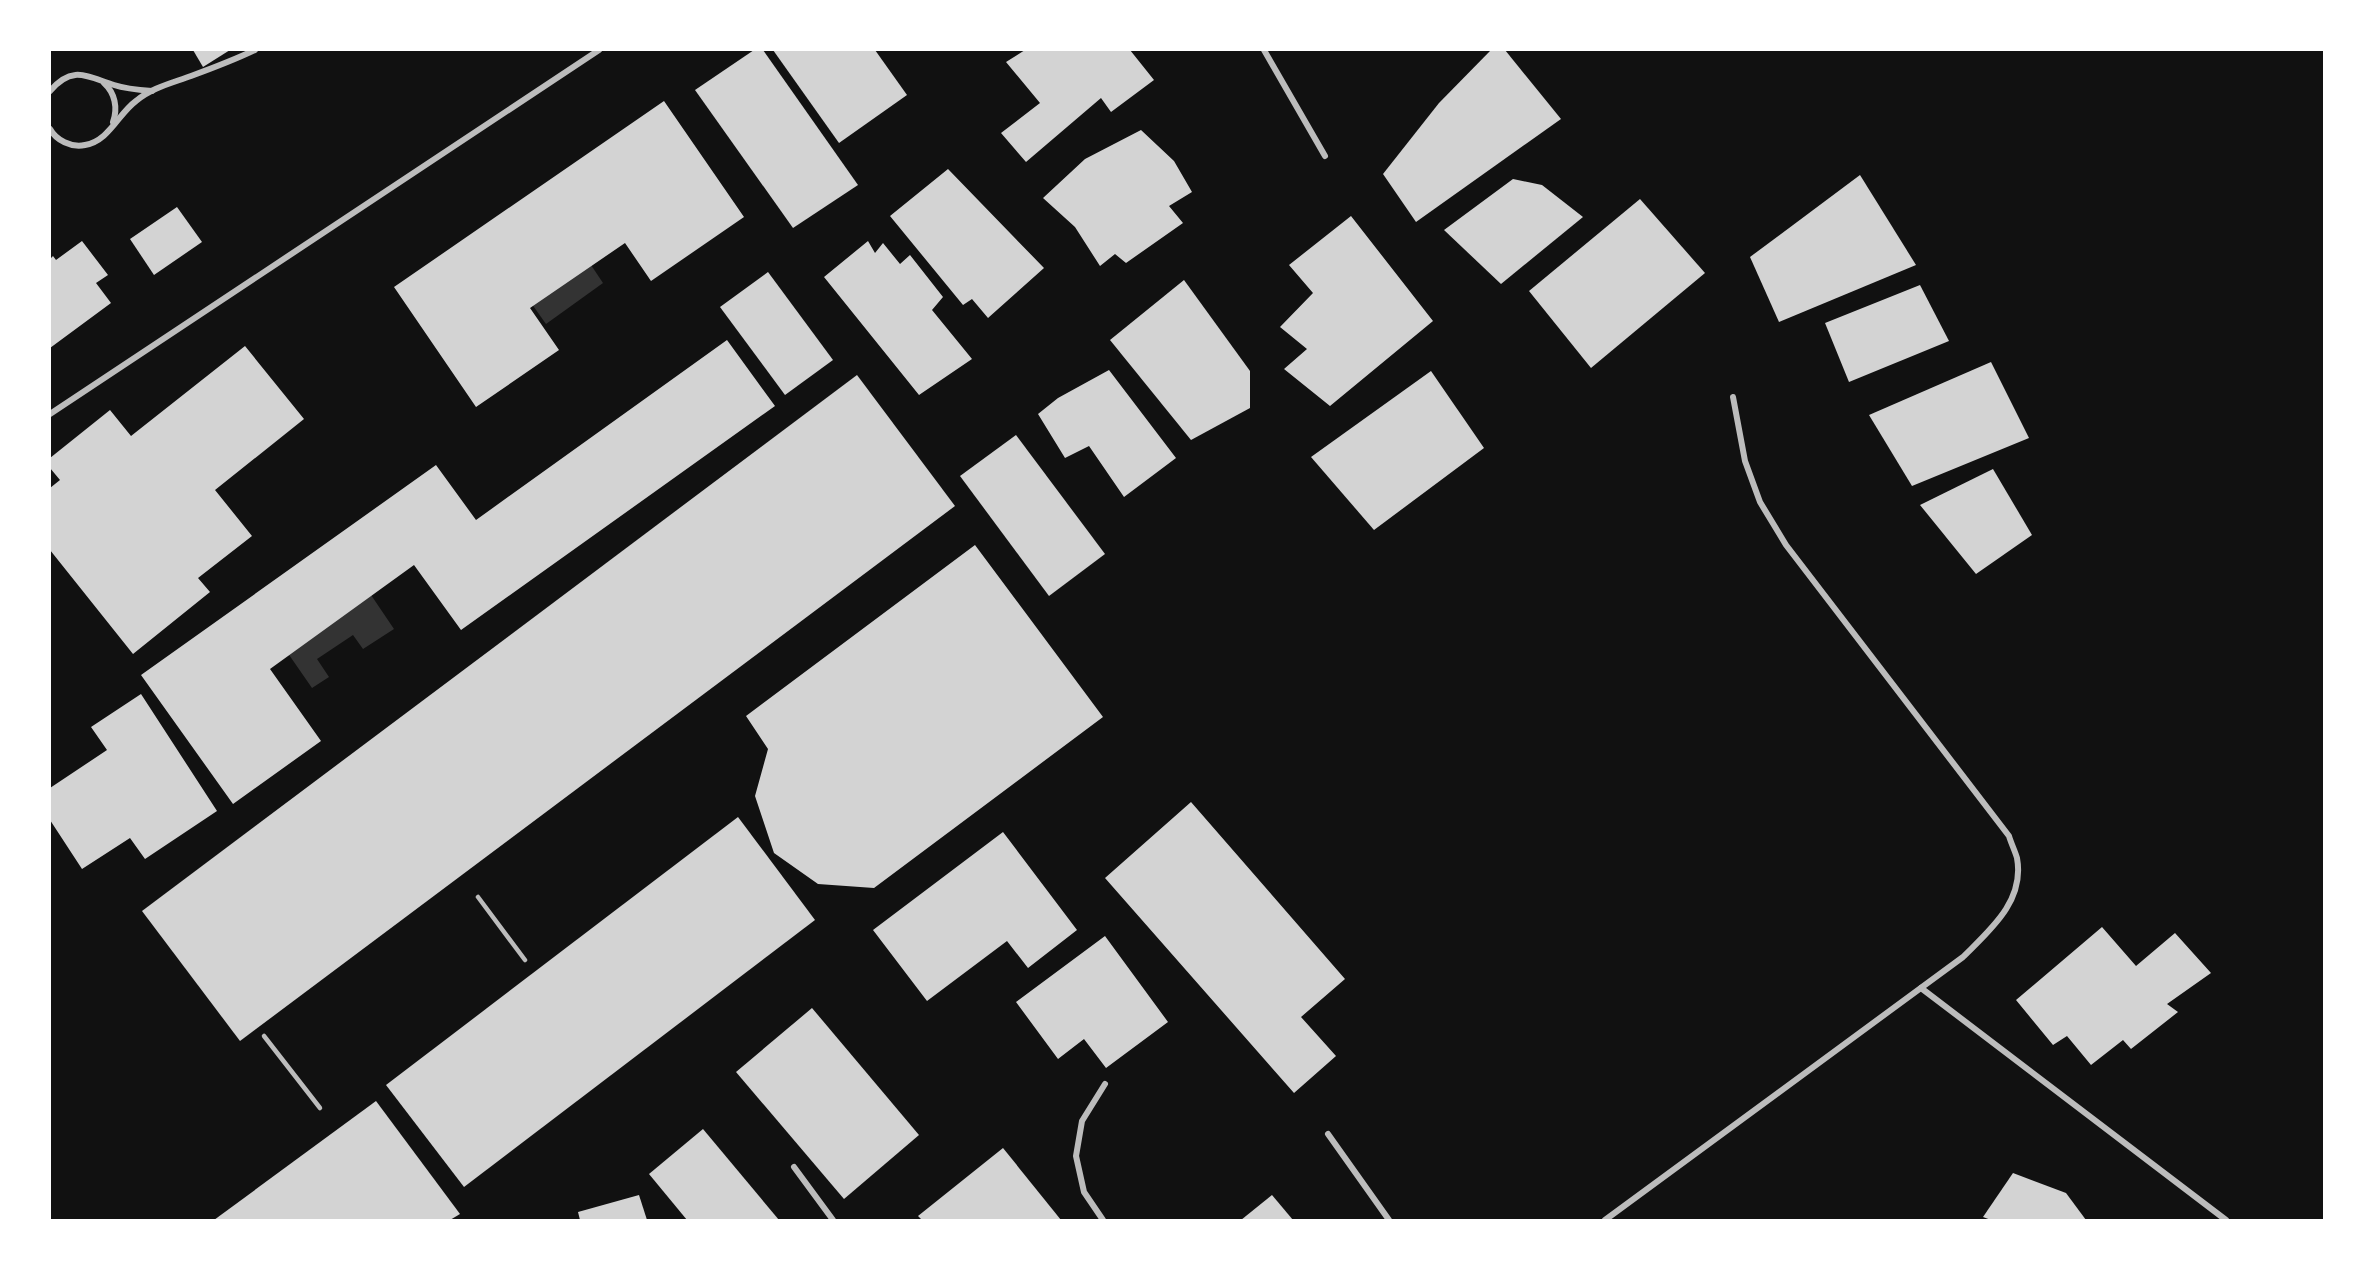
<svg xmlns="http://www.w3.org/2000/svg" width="2374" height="1270" viewBox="0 0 2374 1270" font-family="Poppins,sans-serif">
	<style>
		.water { fill: #333 }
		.building { fill: #d3d3d3 }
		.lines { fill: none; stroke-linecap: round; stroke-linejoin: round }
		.service { stroke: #bcbcbc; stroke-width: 4.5 }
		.minor { stroke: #bcbcbc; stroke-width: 6 }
	</style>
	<rect width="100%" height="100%" fill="#111"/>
	<g class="water">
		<path d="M 587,259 L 603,283 L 546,324 L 529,300 Z"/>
		<path d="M 369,592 L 394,629 L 363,649 L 353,635 L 317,659 L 329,677 L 312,688 L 285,649 Z"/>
	</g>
	<g class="building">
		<path d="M 193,50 L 230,50 L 203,67 Z"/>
		<path d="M 754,50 L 763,50 L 858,185 L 793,228 L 695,90 Z"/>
		<path d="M 773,50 L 875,50 L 907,95 L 839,143 Z"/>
		<path d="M 1025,50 L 1130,50 L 1154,80 L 1111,112 L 1101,98 L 1026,162 L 1001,133 L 1040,103 L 1006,62 Z"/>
		<path d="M 1491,50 L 1505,50 L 1561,119 L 1416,222 L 1383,174 L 1439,103 Z"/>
		<path d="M 664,101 L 744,217 L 651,281 L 625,243 L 530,308 L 559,350 L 476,407 L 394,287 Z"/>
		<path d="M 1141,130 L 1174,161 L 1192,192 L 1169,206 L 1183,223 L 1126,263 L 1115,254 L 1100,266 L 1075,227 L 1043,198 L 1085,159 Z"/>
		<path d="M 948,169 L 1044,268 L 988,318 L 972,299 L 963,305 L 890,216 Z"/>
		<path d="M 1860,175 L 1916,265 L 1779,322 L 1750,257 Z"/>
		<path d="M 1513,179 L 1542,185 L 1583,217 L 1501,284 L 1444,230 Z"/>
		<path d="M 1640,199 L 1705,273 L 1591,368 L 1529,291 Z"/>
		<path d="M 177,207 L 202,242 L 154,275 L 130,239 Z"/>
		<path d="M 1351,216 L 1433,321 L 1330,406 L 1284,369 L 1307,349 L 1280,327 L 1313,293 L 1289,265 Z"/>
		<path d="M 82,241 L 108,275 L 96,283 L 111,303 L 50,348 L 50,259 L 53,256 L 56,260 Z"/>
		<path d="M 868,241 L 875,253 L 883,243 L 900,264 L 910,255 L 943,297 L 932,310 L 972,359 L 919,395 L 824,277 Z"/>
		<path d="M 768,272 L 833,360 L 785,395 L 720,307 Z"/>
		<path d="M 1184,280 L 1250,371 L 1250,408 L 1191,440 L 1110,340 Z"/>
		<path d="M 1920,285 L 1949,341 L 1849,382 L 1825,323 Z"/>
		<path d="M 727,340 L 775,406 L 461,630 L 414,565 L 270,669 L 321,741 L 233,804 L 141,675 L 436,465 L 476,520 Z"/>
		<path d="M 245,346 L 304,419 L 215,490 L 252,536 L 198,578 L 210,592 L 133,654 L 50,550 L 50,488 L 60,480 L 50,468 L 50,458 L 110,410 L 131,436 Z"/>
		<path d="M 1991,362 L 2029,438 L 1912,486 L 1869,415 Z"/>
		<path d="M 1109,370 L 1176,458 L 1124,497 L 1089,446 L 1065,458 L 1038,414 L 1058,398 Z"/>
		<path d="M 1431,371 L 1484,448 L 1374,530 L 1311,457 Z"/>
		<path d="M 857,375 L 955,506 L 240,1041 L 142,911 Z"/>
		<path d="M 1016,435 L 1105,554 L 1049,596 L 960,476 Z"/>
		<path d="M 1993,469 L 2032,535 L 1976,574 L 1920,505 Z"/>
		<path d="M 975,545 L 1103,717 L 874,888 L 818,884 L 774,853 L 755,796 L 768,749 L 746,716 Z"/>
		<path d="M 141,694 L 217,811 L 145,859 L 130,838 L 82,869 L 50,820 L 50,788 L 107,750 L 91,727 Z"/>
		<path d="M 1191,802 L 1345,979 L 1301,1017 L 1336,1056 L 1294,1093 L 1105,878 Z"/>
		<path d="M 738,817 L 815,920 L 464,1187 L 386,1085 Z"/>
		<path d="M 1003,832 L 1077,930 L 1028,968 L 1007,941 L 927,1001 L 873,930 Z"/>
		<path d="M 2102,927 L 2136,966 L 2175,933 L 2211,973 L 2167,1004 L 2178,1012 L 2131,1049 L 2123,1040 L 2091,1065 L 2067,1036 L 2053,1045 L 2016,1000 Z"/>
		<path d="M 1105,936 L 1168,1022 L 1106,1068 L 1084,1039 L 1058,1059 L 1016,1002 Z"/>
		<path d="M 812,1008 L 919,1135 L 844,1199 L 736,1072 Z"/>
		<path d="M 376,1101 L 460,1214 L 450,1220 L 214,1220 Z"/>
		<path d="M 703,1129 L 779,1220 L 687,1220 L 649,1174 Z"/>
		<path d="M 1003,1148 L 1061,1220 L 922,1220 L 918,1216 Z"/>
		<path d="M 2013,1173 L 2066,1193 L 2086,1220 L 1991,1220 L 1983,1217 Z"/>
		<path d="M 639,1195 L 647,1220 L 580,1220 L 578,1212 Z"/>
		<path d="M 1272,1195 L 1293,1220 L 1241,1220 Z"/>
	</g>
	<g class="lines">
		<g class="service">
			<path d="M 478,897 L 525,960"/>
			<path d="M 264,1036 L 320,1108"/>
		</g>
		<g class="minor">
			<path d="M 1264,50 L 1325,156"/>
			<path d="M 104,83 C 115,93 118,108 113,122"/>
			<path d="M 50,91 C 72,65 86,76 114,85 C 126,89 139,90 152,91"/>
			<path d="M 50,129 C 56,140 71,148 85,145 C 109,141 118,114 136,101 C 151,88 172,83 191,76 C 213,68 234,60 255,50"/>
			<path d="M 50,414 L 599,50"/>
			<path d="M 1921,988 L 2226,1220"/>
			<path d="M 1328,1134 L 1389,1220"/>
			<path d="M 794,1167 L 833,1220"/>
			<path d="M 1103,1220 L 1084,1192 L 1076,1156 L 1082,1121 L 1105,1084"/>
			<path d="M 1605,1220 L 1963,957 C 1990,930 2025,901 2017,858 C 2015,851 2011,843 2009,836 L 1786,545 L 1760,502 L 1745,461 L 1733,397"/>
		</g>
	</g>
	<rect width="2374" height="1270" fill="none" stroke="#ffffff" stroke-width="102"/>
</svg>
